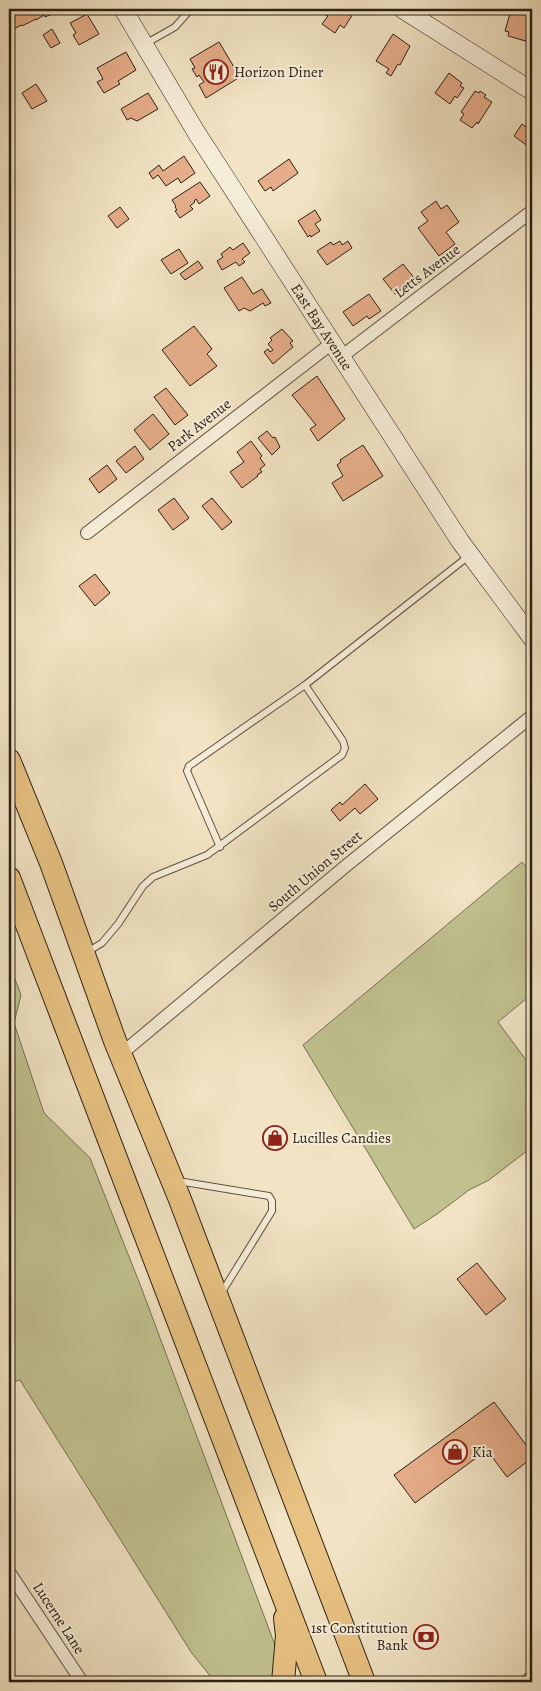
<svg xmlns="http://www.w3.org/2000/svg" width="541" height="1691" viewBox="0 0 541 1691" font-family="Alegreya,serif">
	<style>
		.green { fill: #c1c18f; stroke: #767052 }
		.building { fill: #e5ad89; stroke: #2c2014 }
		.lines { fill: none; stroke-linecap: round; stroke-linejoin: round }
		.lane-casing { stroke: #5d5140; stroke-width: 8 }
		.street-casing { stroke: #5d5140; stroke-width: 14 }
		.secondary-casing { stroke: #2c2014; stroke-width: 19 }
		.highway-casing { stroke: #2c2014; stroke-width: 24 }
		.lane { stroke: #f6edd8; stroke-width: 6 }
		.street { stroke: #f6edd8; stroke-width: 12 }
		.secondary { stroke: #f6edd8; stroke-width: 18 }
		.highway { stroke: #e8c282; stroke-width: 22 }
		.labels { text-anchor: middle; stroke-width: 4; stroke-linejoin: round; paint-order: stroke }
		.poi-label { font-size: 15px; fill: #2c2014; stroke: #f6edd8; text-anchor: start }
		.street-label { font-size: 15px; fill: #2c2014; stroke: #f6edd8 }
	</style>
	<rect width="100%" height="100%" fill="#f1e3c3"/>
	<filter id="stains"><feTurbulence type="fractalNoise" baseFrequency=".004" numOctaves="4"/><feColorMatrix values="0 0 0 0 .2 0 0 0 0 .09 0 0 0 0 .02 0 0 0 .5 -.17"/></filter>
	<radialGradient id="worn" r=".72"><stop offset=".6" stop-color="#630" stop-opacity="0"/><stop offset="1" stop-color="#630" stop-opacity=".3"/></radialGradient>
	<g class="green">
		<path d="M 522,862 L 532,874 L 532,994 L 498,1022 L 532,1068 L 532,1147 L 489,1180 L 469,1190 L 437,1214 L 414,1229 L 303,1045 Z"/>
		<path d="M 9,963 L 21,995 L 14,1023 L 44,1113 L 90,1158 L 141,1287 L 282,1664 L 274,1682 L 215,1682 L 191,1652 L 20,1380 L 9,1383 Z"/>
	</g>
	<g class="building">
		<path d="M 9,9 L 63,9 L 45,17 L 44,15 L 36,20 L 36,19 L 22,26 L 21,25 L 9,32 Z"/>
		<path d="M 326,9 L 356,9 L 344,28 L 340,25 L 335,33 L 322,24 L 328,16 L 323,13 Z"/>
		<path d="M 511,10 L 532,16 L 532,32 L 529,42 L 508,36 L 509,32 L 505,31 Z"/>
		<path d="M 87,14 L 99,34 L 79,45 L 73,35 L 76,33 L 70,23 Z"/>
		<path d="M 52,29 L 60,43 L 51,48 L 43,35 Z"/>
		<path d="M 393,34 L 410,46 L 400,65 L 398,64 L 391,76 L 386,73 L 389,69 L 376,61 Z"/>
		<path d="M 219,42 L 240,77 L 206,98 L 199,85 L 204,82 L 199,75 L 197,77 L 192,69 L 195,68 L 190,59 Z"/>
		<path d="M 126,52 L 136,70 L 118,81 L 120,84 L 104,93 L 97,82 L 103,79 L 97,68 Z"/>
		<path d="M 449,73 L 462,83 L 460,86 L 464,88 L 457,98 L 455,96 L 450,104 L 435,93 Z"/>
		<path d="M 36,84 L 47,101 L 32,109 L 22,93 Z"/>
		<path d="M 475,91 L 479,93 L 480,91 L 486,95 L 484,97 L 492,102 L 478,124 L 477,122 L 472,128 L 460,120 L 464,114 L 461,112 Z"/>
		<path d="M 148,93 L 158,109 L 137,121 L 131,118 L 127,120 L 121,109 Z"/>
		<path d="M 522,124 L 532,131 L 532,142 L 529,147 L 514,136 Z"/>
		<path d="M 184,156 L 195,173 L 181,183 L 178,178 L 166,186 L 158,175 L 153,179 L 149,173 L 159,165 L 163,171 Z"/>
		<path d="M 289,159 L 298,173 L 273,191 L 271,187 L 265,191 L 258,181 Z"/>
		<path d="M 200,182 L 210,196 L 199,204 L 196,199 L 194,201 L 195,202 L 190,206 L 193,209 L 180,218 L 175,211 L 177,210 L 175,207 L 176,206 L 172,200 Z"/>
		<path d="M 436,201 L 441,209 L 447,205 L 459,222 L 446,232 L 455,244 L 439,256 L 418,228 L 428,221 L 421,212 Z"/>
		<path d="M 120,207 L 129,219 L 117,228 L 108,216 Z"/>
		<path d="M 315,210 L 321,220 L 315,224 L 320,231 L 311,237 L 310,235 L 308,237 L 298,221 Z"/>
		<path d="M 340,241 L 342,245 L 348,241 L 352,248 L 327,265 L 317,251 L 331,242 L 333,245 Z"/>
		<path d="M 243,243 L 250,253 L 242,259 L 245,262 L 239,266 L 236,262 L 222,270 L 217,261 L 223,257 L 221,254 L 230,247 L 233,250 Z"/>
		<path d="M 179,249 L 188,263 L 171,274 L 161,260 Z"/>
		<path d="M 198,261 L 203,268 L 185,280 L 180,274 Z"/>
		<path d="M 403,264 L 415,279 L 395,294 L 383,279 Z"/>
		<path d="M 242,277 L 253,294 L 262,289 L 271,303 L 265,306 L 263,303 L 250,311 L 244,308 L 239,311 L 224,288 Z"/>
		<path d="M 369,294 L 381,311 L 369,319 L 367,316 L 353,326 L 343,312 Z"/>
		<path d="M 194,326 L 212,349 L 207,354 L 217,366 L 190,386 L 162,350 Z"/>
		<path d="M 282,329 L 293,341 L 290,343 L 293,347 L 273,364 L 264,352 L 268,349 L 270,352 L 273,350 L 268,344 L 272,340 L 270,338 Z"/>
		<path d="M 317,376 L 345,419 L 318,441 L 310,429 L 316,425 L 292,395 Z"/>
		<path d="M 166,388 L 188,415 L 175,425 L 154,397 Z"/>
		<path d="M 153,414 L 169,434 L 150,450 L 134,430 Z"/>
		<path d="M 267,431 L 273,438 L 275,437 L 280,447 L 272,455 L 258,438 Z"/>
		<path d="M 251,441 L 262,456 L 260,458 L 265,465 L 260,469 L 262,472 L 257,475 L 258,476 L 242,488 L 230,472 L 244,462 L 237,452 Z"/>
		<path d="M 363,445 L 383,476 L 343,501 L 332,483 L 343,476 L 337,465 L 341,462 L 340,460 Z"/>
		<path d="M 135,446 L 144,459 L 126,473 L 116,461 Z"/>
		<path d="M 107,465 L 117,479 L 99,493 L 89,479 Z"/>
		<path d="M 174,498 L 189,518 L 173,530 L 158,510 Z"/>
		<path d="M 212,498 L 232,522 L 222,530 L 202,506 Z"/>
		<path d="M 95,574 L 110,593 L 95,606 L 79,586 Z"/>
		<path d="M 365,784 L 378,799 L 360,814 L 355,808 L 340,821 L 331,810 L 340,802 L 342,805 Z"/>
		<path d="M 477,1263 L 506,1299 L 486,1315 L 457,1279 Z"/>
		<path d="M 494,1402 L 532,1453 L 532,1458 L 507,1477 L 487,1450 L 415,1503 L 394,1475 Z"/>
	</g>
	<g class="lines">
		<defs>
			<g id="lane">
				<path d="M 145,44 L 175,27 L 191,9"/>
				<path d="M 220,847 L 187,771 L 189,766 L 305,685"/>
				<path d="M 87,952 L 102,943 L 118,924 L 143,886 L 153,877 L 207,855 L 342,755 L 345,748 L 343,741 L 305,685 L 470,555"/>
				<path d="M 178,1181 L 269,1196 L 272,1201 L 272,1211 L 222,1292"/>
			</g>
			<g id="street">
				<path d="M 341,357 L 532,211"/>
				<path d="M 87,533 L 332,343"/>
				<path d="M 121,1054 L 347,865 L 532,716"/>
				<path d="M 9,1572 L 82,1682"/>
			</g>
			<g id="secondary">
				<path id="s1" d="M 123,9 L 196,132 L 460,541 L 532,638"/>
				<path d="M 402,9 L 532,91"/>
				<path d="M 530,1682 L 532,1680"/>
			</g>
			<g id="highway">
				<path d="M 9,760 L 51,863 L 115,1041 L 179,1197 L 364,1682"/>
				<path d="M 9,878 L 316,1682"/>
				<path d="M 283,1682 L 287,1636 L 285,1618"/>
			</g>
		</defs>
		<use href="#lane" class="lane-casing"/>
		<use href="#street" class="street-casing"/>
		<use href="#secondary" class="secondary-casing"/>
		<use href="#highway" class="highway-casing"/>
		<use href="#lane" class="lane"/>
		<use href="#street" class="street"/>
		<use href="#secondary" class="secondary"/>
		<use href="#highway" class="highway"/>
	</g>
	<defs>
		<symbol id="restaurant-ring" viewBox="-11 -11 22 22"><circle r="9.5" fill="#f6edd8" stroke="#8f2418" stroke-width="1.5"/><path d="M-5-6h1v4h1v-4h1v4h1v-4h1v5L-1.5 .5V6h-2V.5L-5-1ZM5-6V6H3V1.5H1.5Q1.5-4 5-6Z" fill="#8f2418"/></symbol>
		<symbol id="shop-ring" viewBox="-11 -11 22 22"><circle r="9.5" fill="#f6edd8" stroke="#8f2418" stroke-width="1.5"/><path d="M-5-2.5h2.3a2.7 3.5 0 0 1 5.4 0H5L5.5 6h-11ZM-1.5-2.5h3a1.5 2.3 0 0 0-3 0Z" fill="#8f2418"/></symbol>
		<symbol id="bank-ring" viewBox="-11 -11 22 22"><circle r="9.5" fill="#f6edd8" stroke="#8f2418" stroke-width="1.5"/><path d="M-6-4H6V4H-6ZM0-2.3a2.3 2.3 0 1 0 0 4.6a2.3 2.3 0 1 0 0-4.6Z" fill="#8f2418"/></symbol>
	</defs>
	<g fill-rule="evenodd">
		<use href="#restaurant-ring" x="202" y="58" width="28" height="28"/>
		<use href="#shop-ring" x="261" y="1124" width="28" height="28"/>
		<use href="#shop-ring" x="441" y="1438" width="28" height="28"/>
		<use href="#bank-ring" x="412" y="1623" width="28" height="28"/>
	</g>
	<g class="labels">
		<g class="poi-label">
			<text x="234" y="77">Horizon Diner</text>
			<text x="292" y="1143">Lucilles Candies</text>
			<text x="472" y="1457">Kia</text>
			<text x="408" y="1633" text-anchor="end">1st Constitution<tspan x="408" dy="17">Bank</tspan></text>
		</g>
		<g class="street-label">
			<text transform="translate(427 271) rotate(-37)" y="5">Letts Avenue</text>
			<text dy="5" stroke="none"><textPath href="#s1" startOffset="375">East Bay Avenue</textPath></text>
			<text transform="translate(199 425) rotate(-38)" y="5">Park Avenue</text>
			<text transform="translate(315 871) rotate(-40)" y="5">South Union Street</text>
			<text transform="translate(59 1618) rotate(57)" y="5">Lucerne Lane</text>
		</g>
	</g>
	<rect width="541" height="1691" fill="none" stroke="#f1e3c3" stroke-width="30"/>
	<rect x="10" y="10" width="521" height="1671" fill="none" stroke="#2c2014" stroke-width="2.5"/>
	<rect x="15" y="15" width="511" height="1661" fill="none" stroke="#2c2014"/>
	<rect width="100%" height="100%" filter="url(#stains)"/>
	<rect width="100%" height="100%" fill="url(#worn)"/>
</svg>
